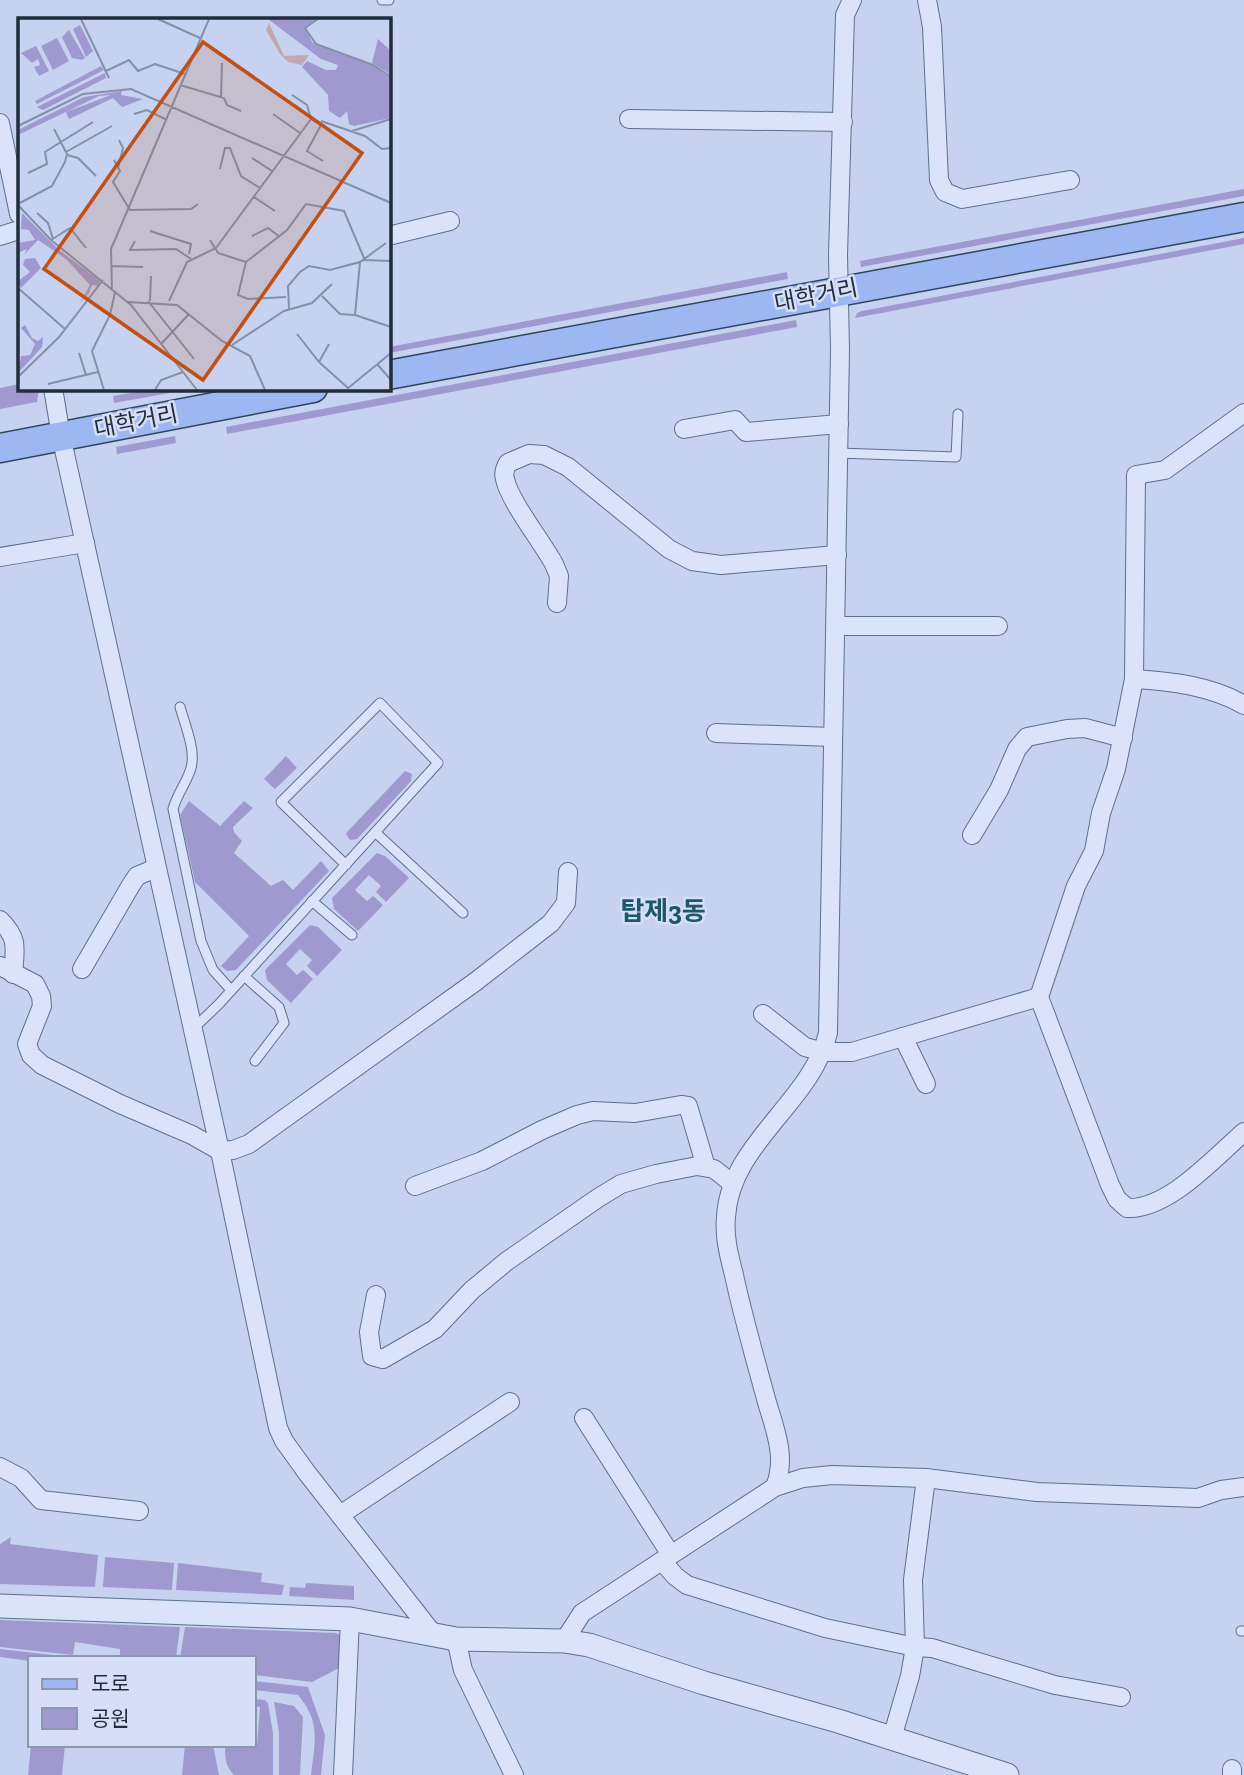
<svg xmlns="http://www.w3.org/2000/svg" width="1244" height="1775" viewBox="0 0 1244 1775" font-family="'Zilla Slab','Noto Sans KR',serif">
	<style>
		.green { fill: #a099cf }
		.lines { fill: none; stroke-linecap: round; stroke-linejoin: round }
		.service-casing { stroke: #5b718c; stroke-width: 11 }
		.minor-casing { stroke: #5b718c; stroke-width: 20 }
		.tertiary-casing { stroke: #5b718c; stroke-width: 25 }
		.primary-casing { stroke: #2f455a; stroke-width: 31 }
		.service { stroke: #dae3fa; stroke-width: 9 }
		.minor { stroke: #dae3fa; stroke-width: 18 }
		.tertiary { stroke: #dae3fa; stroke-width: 23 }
		.primary { stroke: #9db7f3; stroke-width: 28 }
		.labels { text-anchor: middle; stroke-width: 5; stroke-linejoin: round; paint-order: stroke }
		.street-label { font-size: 23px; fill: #1f2d3c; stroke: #d6dff7 }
		.quarter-label { font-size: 26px; font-weight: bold; fill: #1d586a; stroke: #d6dff7 }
		.inset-road { fill: none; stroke: #8390a8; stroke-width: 2 }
		.view { fill: #c05016; fill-opacity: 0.15; stroke: #c05016; stroke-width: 3.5 }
		.inset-edge { fill: none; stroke: #1f2d3c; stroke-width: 3.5 }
	</style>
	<rect width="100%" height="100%" fill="#c6d2f0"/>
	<g class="green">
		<path d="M 1244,189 L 1244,196 L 861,267 L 860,261 Z"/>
		<path d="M 1244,238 L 1244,244 L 855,318 L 857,313 L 862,311 Z"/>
		<path d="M 787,272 L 788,279 L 389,353 L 389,347 Z"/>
		<path d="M 796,320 L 797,327 L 227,434 L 226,427 Z"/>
		<path d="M 19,384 L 19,388 L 39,389 L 37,402 L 0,409 L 0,388 Z"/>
		<path d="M 155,389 L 192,389 L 114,403 L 113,396 Z"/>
		<path d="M 175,436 L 176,443 L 117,454 L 116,447 Z"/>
		<path d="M 286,756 L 297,768 L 275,789 L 264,779 Z"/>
		<path d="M 405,771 L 412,774 L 411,781 L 357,839 L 350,840 L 346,834 L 348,831 Z"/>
		<path d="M 189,801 L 220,826 L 244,801 L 253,808 L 233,827 L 234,832 L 242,841 L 234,853 L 271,886 L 283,880 L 293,890 L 321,861 L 329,871 L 236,970 L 227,971 L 221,966 L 249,936 L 195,882 L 180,815 Z"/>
		<path d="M 377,853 L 385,856 L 409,878 L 386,902 L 376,892 L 381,886 L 369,875 L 355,890 L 367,901 L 373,896 L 383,905 L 358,931 L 334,909 L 332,898 Z"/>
		<path d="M 310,925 L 318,927 L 342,950 L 317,976 L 307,966 L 312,960 L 300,949 L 286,964 L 297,975 L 303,970 L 313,979 L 291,1003 L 267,980 L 265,970 Z"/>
		<path d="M 11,1537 L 10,1544 L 98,1555 L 95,1587 L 0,1584 L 0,1544 Z"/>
		<path d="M 105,1557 L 174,1563 L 172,1590 L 103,1587 Z"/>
		<path d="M 178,1563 L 262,1573 L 261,1582 L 284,1585 L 282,1595 L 176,1590 Z"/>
		<path d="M 306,1583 L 354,1586 L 354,1600 L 289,1596 L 290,1587 L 305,1588 Z"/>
		<path d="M 0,1620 L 180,1627 L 176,1658 L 120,1658 L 120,1649 L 75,1642 L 73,1655 L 0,1647 Z"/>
		<path d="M 185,1627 L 336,1633 L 342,1636 L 343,1666 L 312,1682 L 254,1675 L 254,1658 L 180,1658 Z"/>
		<path d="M 0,1649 L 53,1655 L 53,1658 L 30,1658 L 30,1661 L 0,1657 Z"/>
		<path d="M 254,1681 L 308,1687 L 325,1735 L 321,1775 L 311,1775 C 315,1742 321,1722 298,1695 L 254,1690 Z"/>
		<path d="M 254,1699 L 265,1700 L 268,1703 L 273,1733 L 273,1775 L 234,1775 C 225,1766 225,1758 225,1745 L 257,1745 L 260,1707 L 254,1706 Z"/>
		<path d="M 274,1702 L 294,1706 L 303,1717 L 300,1775 L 279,1775 L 279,1732 Z"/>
		<path d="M 31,1745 L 65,1745 L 62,1775 L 28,1775 Z"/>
		<path d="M 185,1745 L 213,1745 L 219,1775 L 182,1775 Z"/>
	</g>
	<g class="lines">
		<defs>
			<g id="service">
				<path d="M 382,0 L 389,0"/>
				<path d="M 838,453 L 956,457 L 958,414"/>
				<path d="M 180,707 C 185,725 196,750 191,768 C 187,782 177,794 173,809 L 201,941 L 213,970 L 231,990"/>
				<path d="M 375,832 L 463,913"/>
				<path d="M 312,901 L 352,935"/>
				<path d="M 244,976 L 279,1007 L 284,1023 L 255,1061"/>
				<path d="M 193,1029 L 219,1004 L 438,763 L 380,703 L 281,802 L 346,865"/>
				<path d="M 1241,1631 L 1244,1631"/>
			</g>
			<g id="minor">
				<path d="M 927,0 L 932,27 L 939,180 L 945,192 L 962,199 L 1070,180"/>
				<path d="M 629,119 L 843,122"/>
				<path d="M 0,123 L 19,214"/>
				<path d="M 0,236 L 19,230"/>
				<path d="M 388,236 L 450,221"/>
				<path d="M 53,388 L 61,436 L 220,1151 L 278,1428 L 284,1441 L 307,1473 L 434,1635"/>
				<path d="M 1244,413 L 1165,470 L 1136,475 L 1134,679 L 1116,769 L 1101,813 L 1094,851 L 1076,886 L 1039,997 L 1110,1185 L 1117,1199 L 1127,1208 C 1168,1210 1214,1158 1244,1132"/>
				<path d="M 684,429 L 735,420 L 746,432 L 839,424"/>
				<path d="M 0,557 L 85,543"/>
				<path d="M 557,603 L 559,576 L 554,564 C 542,542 509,500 505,479 C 503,473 505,468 508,463 L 529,454 L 544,455 L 568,467 L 669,549 L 692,561 L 721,565 L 837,555"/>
				<path d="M 836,626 L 998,626"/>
				<path d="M 1134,679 C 1170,681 1212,686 1244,705"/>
				<path d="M 716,733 L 833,737"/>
				<path d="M 972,835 L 999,790 L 1017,749 L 1027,737 L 1067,729 L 1085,728 L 1123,738"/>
				<path d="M 0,920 C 19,939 15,948 13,974"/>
				<path d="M 0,966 L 35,984 L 41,996 L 42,1006 L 27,1044 L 31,1055 L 42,1065 L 120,1104 L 192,1135 L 220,1151 L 233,1150 L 249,1144 L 285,1118 L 475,982 L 551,923 L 566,903 L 568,872"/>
				<path d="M 82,969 L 131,885 L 137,876 L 156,868"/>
				<path d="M 763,1014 L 805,1047 L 824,1052 L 852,1052 L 1039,997"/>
				<path d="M 903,1037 L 926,1084"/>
				<path d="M 415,1186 L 482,1161 L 542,1130 L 577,1115 L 593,1111 L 635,1113 L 681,1105 L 688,1106 L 706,1167"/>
				<path d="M 376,1295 L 369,1332 L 372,1356 L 383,1359 L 435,1329 L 472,1290 L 507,1261 L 598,1198 L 621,1184 L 656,1174 L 697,1166 L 714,1169 L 733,1184"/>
				<path d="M 584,1418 L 671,1555"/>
				<path d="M 0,1467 L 21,1478 L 41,1500 L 139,1511"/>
				<path d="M 775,1487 C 787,1457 775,1430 766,1399 C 755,1358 743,1317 734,1275 C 729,1255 724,1237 726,1217 C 730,1143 812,1102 828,1033 L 840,350 L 838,255 L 845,15 L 852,0"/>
				<path d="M 340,1515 L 510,1402"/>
				<path d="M 662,1561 L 675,1576 L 687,1585 L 825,1628 L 915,1647 L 932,1648 L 1055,1685 L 1121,1697"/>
				<path d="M 456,1639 L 463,1670 L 514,1775"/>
				<path d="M 564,1641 L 582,1613 L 775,1487 L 803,1478 L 832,1475 L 926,1478 L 1037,1492 L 1198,1498 L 1221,1490 L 1244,1487"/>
				<path d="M 892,1738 L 910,1676 L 915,1647 L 913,1580 L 926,1478"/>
				<path d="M 343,1775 L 350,1619"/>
				<path d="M 1232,1775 L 1232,1769"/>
			</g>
			<path id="tertiary" d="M 0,1606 L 350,1619 L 456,1639 L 564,1641 L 589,1645 L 704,1683 L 838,1721 L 1007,1775"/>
			<g id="primary">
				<path d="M 388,375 L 1244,217"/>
				<path d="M 0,448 L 313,388"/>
			</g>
		</defs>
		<use href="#service" class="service-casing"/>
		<use href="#minor" class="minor-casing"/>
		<use href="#tertiary" class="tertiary-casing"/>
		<use href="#primary" class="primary-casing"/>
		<use href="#service" class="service"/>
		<use href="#minor" class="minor"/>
		<use href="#tertiary" class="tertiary"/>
		<use href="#primary" class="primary"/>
	</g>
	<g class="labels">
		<g class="street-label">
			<text transform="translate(816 295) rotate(-11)" y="8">대학거리</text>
			<text transform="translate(136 421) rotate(-11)" y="8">대학거리</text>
		</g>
		<g class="quarter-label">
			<text x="663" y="920">탑제3동</text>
		</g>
	</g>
	<g transform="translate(18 18)">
		<rect width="373" height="373" fill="#c6d2f0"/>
		<path d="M 250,1 L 298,1 L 287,9 L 294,24 L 355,48 L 373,60 L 373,100 L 336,108 L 331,106 L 329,93 L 322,100 L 311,93 L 310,77 L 284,49 L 289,43 L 308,52 L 318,52 L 320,47 L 303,41 ZM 62,7 L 75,33 L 68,39 L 55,11 ZM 51,12 L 67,40 L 64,42 L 54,40 L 44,19 ZM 39,20 L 51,43 L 35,52 L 23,28 ZM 360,21 L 373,33 L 373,57 L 354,45 ZM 18,28 L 31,53 L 21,58 L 16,49 L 22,47 L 20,41 L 14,45 L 3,35 ZM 83,48 L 86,52 L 19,86 L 17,83 ZM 87,55 L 88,60 L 25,92 L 19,89 ZM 104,73 L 103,77 L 125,81 L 104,89 L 95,80 L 51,101 L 48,94 L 93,77 L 81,78 L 0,117 L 0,112 L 66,79 ZM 4,195 L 40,231 L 82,263 L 80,268 L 74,267 L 71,275 L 62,285 L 72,267 L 48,241 L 20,222 L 6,237 L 9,231 L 0,235 L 0,225 L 17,222 L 11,212 L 3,211 ZM 17,240 L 23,250 L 3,270 L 0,263 L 12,254 L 5,247 L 7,241 ZM 7,307 L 14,320 L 20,323 L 25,319 L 24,329 L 0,355 L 3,338 L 12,337 L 17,326 L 3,310 Z" fill="#a099cf"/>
		<path d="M 251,5 L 266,38 L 291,37 L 284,47 L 270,44 L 262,36 L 248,12 Z" fill="#c3a7af"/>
		<path class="inset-road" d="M 63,1 L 91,60M 140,1 L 182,20M 300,1 L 287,10 L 298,26 L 355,47 L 373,59M 88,53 L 111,42 L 120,53 L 137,46 L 167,56M 162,67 L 206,80 L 209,87 L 223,93M 274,77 L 289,87 L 293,101M 203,79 L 204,45M 116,96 L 129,92 L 147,101M 255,96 L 282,115M 303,103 L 347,118 L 364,131 L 373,130M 0,108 L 65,76 L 113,71 L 373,185M 334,113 L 373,101M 48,134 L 94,108M 49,137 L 60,140 L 78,158M 234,140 L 254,153M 96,142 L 102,153 L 95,164 L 112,192 L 173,191 L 180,186M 100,150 L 105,130 L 101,122M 202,151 L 207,130 L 212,130 L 223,158 L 242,170M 10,155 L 29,146 L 27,134 L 75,104M 236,179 L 257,193M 0,186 L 34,168 L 47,144 L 49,136 L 36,111M 0,187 L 33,222 L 113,287 L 179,372M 19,195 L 30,205 L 35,221M 132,213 L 173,226 L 171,236M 234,218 L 250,210 L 262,219M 33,222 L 52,210 L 68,230M 192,222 L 200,235 L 228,244M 117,223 L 112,232 L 158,231 L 173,241M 346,242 L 373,243M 342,244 L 337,297 L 373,309M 93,248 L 125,249M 0,270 L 47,311M 94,272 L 93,231 L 191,1M 304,278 L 322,296 L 337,297M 268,279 L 230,281 L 220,277 L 228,244 L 269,212 L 288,186 L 326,193 L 346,240M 130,283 L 176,341M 132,283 L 133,258M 151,283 L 169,244 L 198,230 L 293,101 L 303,107 L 289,133 L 305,143M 110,284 L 159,287 L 204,323 L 232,338 L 247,372M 271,291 L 270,268 L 282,254 L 291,248 L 312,252 L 342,244 L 368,225M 279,316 L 301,344M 143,326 L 171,296M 311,326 L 301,344 L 330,370M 214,327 L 266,293 L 294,285 L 314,266M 61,335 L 68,357M 359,346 L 373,362M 0,359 L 41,319 L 85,262M 30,366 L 80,354M 329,371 L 373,335M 86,372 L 74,333 L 92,297 L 97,274M 137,372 L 143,362 L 165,354"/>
		<path class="view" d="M 185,24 L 344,135 L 185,362 L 26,251 Z"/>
		<rect width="373" height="373" class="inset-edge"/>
	</g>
	<rect x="28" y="1656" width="228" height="91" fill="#d6dff7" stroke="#8d98ac" stroke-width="2"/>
	<rect x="42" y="1679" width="35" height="10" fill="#9db7f3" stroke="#8d98ac" stroke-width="2"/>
	<text x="91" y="1691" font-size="21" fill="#1f2d3c">도로</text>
	<rect x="42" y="1708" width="35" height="21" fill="#a099cf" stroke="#8d98ac" stroke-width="2"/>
	<text x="91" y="1726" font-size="21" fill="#1f2d3c">공원</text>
</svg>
